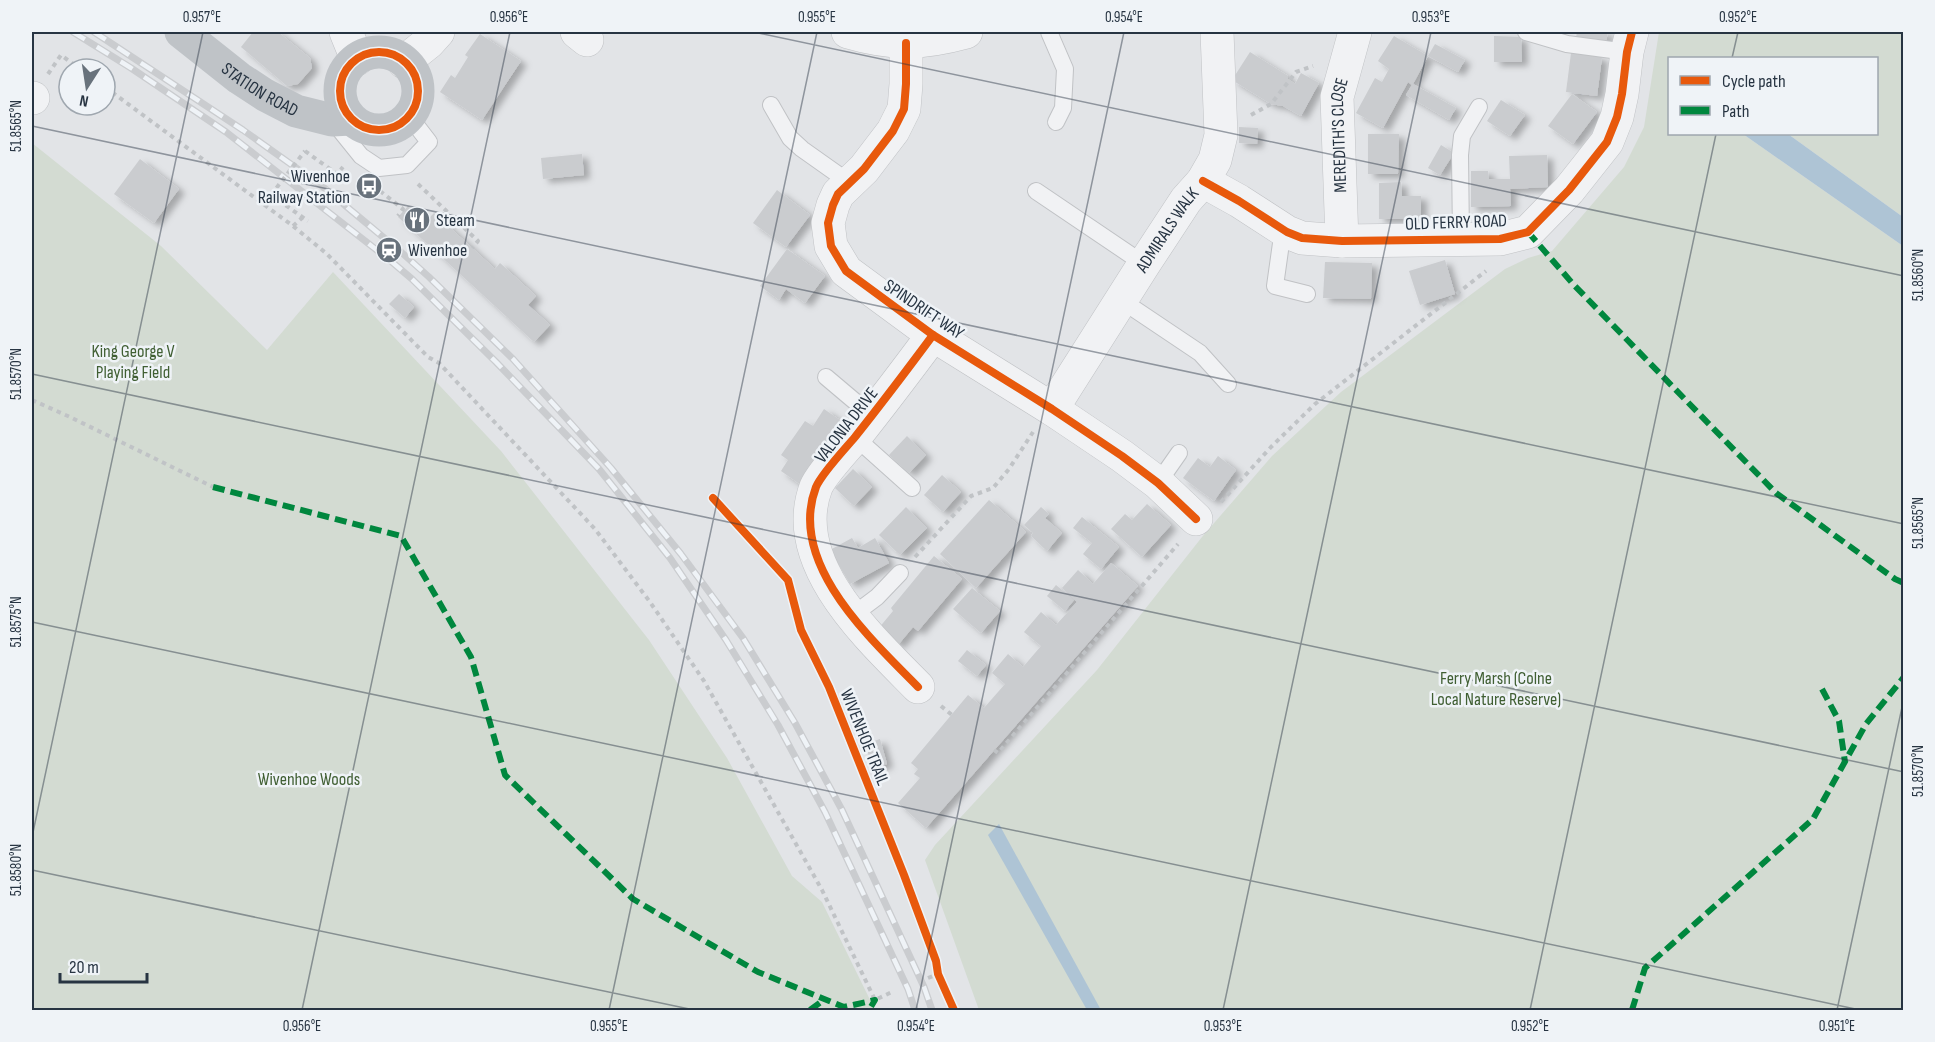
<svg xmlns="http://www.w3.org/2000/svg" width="1935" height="1042" viewBox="0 0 1935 1042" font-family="'Sofia Sans Condensed',sans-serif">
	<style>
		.green { fill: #d3dbd2 }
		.water { fill: #aec4d5 }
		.building { fill: #cacccf; filter: url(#shadow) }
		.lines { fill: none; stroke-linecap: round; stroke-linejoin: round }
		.lane-casing { stroke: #c0c2c5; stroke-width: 18 }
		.street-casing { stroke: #c0c2c5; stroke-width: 34 }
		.path { stroke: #c0c3c6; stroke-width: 4; stroke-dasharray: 4.5 4.5; stroke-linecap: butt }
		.lane { stroke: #f1f2f4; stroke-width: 16 }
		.street { stroke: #f1f2f4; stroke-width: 33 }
		.secondary { stroke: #bfc3c7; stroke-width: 33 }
		.rail-casing { stroke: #cacccf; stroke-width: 7 }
		.rail { stroke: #eff3f7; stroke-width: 4.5; stroke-dasharray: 14; stroke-linecap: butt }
		.path-bridge { stroke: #c0c3c6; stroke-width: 4; stroke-dasharray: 4.5 4.5; stroke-linecap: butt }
		.quiet { stroke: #00873e; stroke-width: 6; stroke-dasharray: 12 6; stroke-linecap: butt }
		.cycleway-casing { stroke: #eff3f7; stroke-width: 11 }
		.cycleway { stroke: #e8590c; stroke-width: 8 }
		.ticks { fill: none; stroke: #273442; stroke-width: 1.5; stroke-opacity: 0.45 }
		.labels { text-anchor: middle; stroke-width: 5; stroke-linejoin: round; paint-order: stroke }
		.street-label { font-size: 18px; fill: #273442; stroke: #eff3f7 }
		.poi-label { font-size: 18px; fill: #273442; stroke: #eff3f7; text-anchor: start }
		.park-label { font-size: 18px; fill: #405f33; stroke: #eff3f7 }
		.neatline { fill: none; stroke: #273442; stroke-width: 2 }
		.ticks-label { font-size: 15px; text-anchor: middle; fill: #273442 }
	</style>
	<defs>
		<filter id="shadow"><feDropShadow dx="6" dy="4" stdDeviation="3" flood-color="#0004"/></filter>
	</defs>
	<rect width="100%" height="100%" fill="#e2e4e7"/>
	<g class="green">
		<path d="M 1659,32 L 1903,32 L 1903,217 L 1788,134 L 1876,134 L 1876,58 L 1670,58 L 1670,134 L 1743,134 L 1903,246 L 1903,1010 L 979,1010 L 925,860 L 935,845 L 1097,670 L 1202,537 L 1272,456 L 1341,392 L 1505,269 L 1528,258 L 1552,251 L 1624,167 L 1644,127 Z"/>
		<path d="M 32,143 L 161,246 L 267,350 L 333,272 L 501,451 L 649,640 L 727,758 L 792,876 L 822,902 L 875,1010 L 32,1010 Z"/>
	</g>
	<g class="water">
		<path d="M 1743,134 L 1788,134 L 1903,217 L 1903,246 Z"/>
		<path d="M 999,824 L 1101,1010 L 1087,1010 L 988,835 Z"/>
	</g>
	<g class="building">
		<path d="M 253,32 L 278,32 L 310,58 L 312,68 L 298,84 L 287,86 L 241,47 Z"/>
		<path d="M 1577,32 L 1608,32 L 1606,41 L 1576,38 Z"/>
		<path d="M 480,34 L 521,61 L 482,120 L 440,92 L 451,75 L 455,78 L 468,57 L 465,55 Z"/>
		<path d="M 1394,36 L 1428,56 L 1413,84 L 1456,108 L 1449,120 L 1406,95 L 1412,85 L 1408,82 L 1383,128 L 1356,113 L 1375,78 L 1382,82 L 1389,69 L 1378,61 Z"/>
		<path d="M 1494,36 L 1521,37 L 1522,62 L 1494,62 Z"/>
		<path d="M 1435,44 L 1465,60 L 1458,72 L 1428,56 Z"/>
		<path d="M 1250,52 L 1288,76 L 1288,79 L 1295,84 L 1301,73 L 1319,83 L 1301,116 L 1283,106 L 1271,104 L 1232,80 Z"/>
		<path d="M 1571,53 L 1602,57 L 1597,96 L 1566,92 Z"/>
		<path d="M 1572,94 L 1597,112 L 1573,144 L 1548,126 Z"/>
		<path d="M 1501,100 L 1525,115 L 1510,136 L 1487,121 Z"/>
		<path d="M 1239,127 L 1258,128 L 1257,144 L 1239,143 Z"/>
		<path d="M 1368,134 L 1399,134 L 1398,174 L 1368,174 Z"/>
		<path d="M 1441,145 L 1454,153 L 1440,175 L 1428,168 Z"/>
		<path d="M 582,154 L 584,175 L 543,179 L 541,158 Z"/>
		<path d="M 1547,155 L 1548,187 L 1510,189 L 1511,206 L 1471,207 L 1471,171 L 1488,171 L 1489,179 L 1510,179 L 1509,156 Z"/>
		<path d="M 140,159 L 179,189 L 154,223 L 114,194 Z"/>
		<path d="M 1401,182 L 1402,196 L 1421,196 L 1421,219 L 1379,219 L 1379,183 Z"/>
		<path d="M 777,190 L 810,215 L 786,247 L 753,223 Z"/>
		<path d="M 408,206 L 425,222 L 434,213 L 495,269 L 500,263 L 536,296 L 528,305 L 550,325 L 534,342 L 398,217 Z"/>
		<path d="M 787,249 L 825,276 L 805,303 L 786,289 L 779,300 L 760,286 Z"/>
		<path d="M 1445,260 L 1455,294 L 1420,305 L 1409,271 Z"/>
		<path d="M 1325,262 L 1372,263 L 1371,299 L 1323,298 Z"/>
		<path d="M 399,294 L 414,307 L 405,318 L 389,304 Z"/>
		<path d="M 824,409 L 847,425 L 804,487 L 781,471 L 788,460 L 781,455 L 805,421 L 813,426 Z"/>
		<path d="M 907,436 L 926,455 L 909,473 L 889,455 Z"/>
		<path d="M 1218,456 L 1236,470 L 1214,501 L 1183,478 L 1198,458 L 1210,467 Z"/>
		<path d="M 853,469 L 872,487 L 854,506 L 835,488 Z"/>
		<path d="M 942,475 L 961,492 L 943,512 L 924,495 Z"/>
		<path d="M 989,500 L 1026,532 L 976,588 L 940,554 Z"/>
		<path d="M 1147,504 L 1171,525 L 1142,557 L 1111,529 L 1125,514 L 1132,520 Z"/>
		<path d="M 906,507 L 927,528 L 900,555 L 879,535 Z"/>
		<path d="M 1041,507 L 1049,514 L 1045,518 L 1062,533 L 1047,551 L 1031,536 L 1033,533 L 1024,525 Z"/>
		<path d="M 1082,517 L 1119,547 L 1101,569 L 1083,554 L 1092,543 L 1073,528 Z"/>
		<path d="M 852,538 L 858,548 L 875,538 L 889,563 L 850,584 L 830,550 Z"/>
		<path d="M 934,556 L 962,579 L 918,631 L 913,627 L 898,645 L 878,629 L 893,611 L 891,608 Z"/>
		<path d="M 1111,563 L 1138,586 L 926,828 L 898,803 L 920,778 L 914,774 L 918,769 L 911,763 L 968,695 L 984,708 L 1005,684 L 992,673 L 1008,654 L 1023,667 L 1041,646 L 1024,632 L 1041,612 L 1056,625 L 1077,602 L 1062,588 L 1078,570 L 1093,584 Z"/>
		<path d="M 1056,585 L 1074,600 L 1065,611 L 1047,596 Z"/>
		<path d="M 972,588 L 1000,611 L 981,633 L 953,609 Z"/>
		<path d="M 967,650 L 986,665 L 977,676 L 958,661 Z"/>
		<path d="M 880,739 L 887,764 L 873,768 L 865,744 Z"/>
	</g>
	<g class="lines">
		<defs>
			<g id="lane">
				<path d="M 1049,32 L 1065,69 L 1063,108 L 1056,122"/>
				<path d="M 1526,32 L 1567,44 L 1627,52"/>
				<path d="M 771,105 L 790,138 L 802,149 L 850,183"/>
				<path d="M 332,120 L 361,156 L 379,168 L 407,165 L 429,142 L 409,116"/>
				<path d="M 1036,191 L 1144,264"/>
				<path d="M 1283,229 L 1275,286 L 1307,294"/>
				<path d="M 1461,239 L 1460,155 L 1462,136 L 1479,107"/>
				<path d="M 1121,300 L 1200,353 L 1228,384"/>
				<path d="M 826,377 L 871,415"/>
				<path d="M 855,437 L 912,488"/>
				<path d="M 1158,483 L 1179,453"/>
				<path d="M 853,615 L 877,597 L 900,573"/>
			</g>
			<g id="street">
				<path d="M 346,32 L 357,59"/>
				<path d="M 577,32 L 587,40"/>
				<path d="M 848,32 C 892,45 922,44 966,32"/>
				<path d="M 906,43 L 906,84 L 904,109 L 893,131 L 864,169 L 838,194 L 833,205 L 828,223 L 831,246 L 846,271 L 933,335 L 1052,409 L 1122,456 L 1158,483 L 1196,519"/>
				<path d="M 404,62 L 429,42 L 438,32"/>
				<path d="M 32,98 L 33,98"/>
				<path d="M 1203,181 L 1239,201 L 1287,232 L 1302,238 L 1342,241 L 1500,239 L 1528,232 L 1569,190 L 1607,142 L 1617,117 L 1622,94 L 1627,52 L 1632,32"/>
				<path id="s1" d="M 1342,241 L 1337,97 L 1355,32"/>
				<path id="s2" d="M 1052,409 L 1144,264 L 1186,200 L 1203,181 L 1215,160 L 1221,135 L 1217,32"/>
				<path d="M 918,687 C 870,638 787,563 816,487 C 822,473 845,449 855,437 C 882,403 907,370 933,335"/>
			</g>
		</defs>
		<use href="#lane" class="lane-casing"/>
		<use href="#street" class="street-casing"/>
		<g class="path">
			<path d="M 48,74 L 61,55 L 80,69"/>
			<path d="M 105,87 L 293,226 L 327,254 L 428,357 L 439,363 L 595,529 L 650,602 L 704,681 L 822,890 L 875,1000 L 894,991"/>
			<path d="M 1251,115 L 1271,104 L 1296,72 L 1313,66"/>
			<path d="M 305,151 L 337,174 L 343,167"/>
			<path d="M 418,184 L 478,241 L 472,248"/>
			<path d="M 380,191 L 403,209 L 398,216"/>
			<path d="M 271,195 L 308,221"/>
			<path d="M 293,226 L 302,218"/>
			<path d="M 32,400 L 70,417 L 213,487"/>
			<path d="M 1221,502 L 1271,447 L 1315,404 L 1486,271"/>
			<path d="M 915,557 L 971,496 L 993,488 L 1009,469 L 1033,432"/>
			<path d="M 788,580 L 794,589"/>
			<path d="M 941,706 L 952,715"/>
			<path d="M 994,750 L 998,753 L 1178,544"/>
			<path d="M 928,978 L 938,974"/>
		</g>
		<use href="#lane" class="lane"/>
		<use href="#street" class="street"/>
		<g class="secondary">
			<path id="s3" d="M 181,32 L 239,78 L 265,95 L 296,111 L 332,120 L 351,119"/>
			<circle cx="379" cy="91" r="39"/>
		</g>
		<defs>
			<g id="rail">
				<path d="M 73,32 L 131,68 L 226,132 L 392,262 L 412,279 L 496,362 L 599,469 L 670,558 L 726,640 L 778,725 L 825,812 L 908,989 L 915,1010"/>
				<path d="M 94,32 L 243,130 L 323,187 L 401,252 L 429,277 L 513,359 L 611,468 L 681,554 L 743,638 L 795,723 L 842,810 L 924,987 L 932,1010"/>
			</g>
		</defs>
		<use href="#rail" class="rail-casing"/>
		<use href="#rail" class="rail"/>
		<path class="path-bridge" d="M 271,195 L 305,151"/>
		<g class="quiet">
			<path d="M 1528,232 L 1573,284 L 1776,493 L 1895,579 L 1904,583"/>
			<path d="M 213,487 L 401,536 L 471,657 L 505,775 L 633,899 L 758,972 L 844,1007 L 875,1000 L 869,1010"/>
			<path d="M 1822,689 L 1839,721 L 1845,762"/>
			<path d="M 810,1010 L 825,999"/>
			<path d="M 1632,1010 L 1645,968 L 1813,819 L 1866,724 L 1904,677"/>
		</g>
		<defs>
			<g id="cycleway">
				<path d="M 906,43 L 906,84 L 904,109 L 893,131 L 864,169 L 838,194 L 833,205 L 828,223 L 831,246 L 846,271 L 933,335 L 1052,409 L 1122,456 L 1158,483 L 1196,519"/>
				<circle cx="379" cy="91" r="39"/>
				<path d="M 1203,181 L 1239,201 L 1287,232 L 1302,238 L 1342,241 L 1500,239 L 1528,232 L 1569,190 L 1607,142 L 1617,117 L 1622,94 L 1627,52 L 1632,32"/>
				<path d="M 713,498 L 788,580 L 801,630 L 829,687 L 904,875 L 936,961 L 938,974 L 954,1010"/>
				<path d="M 918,687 C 870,638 787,563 816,487 C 822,473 845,449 855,437 C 882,403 907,370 933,335"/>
			</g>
		</defs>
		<use href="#cycleway" class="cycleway-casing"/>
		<use href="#cycleway" class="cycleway"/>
	</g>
	<path class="ticks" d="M 754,32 L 1904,276M 1732,58 L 1738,32M 32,126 L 1904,524M 32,374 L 1904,772M 32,622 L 1860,1010M 32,837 L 203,32M 32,870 L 694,1010M 302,1010 L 510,32M 609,1010 L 817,32M 916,1010 L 1124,32M 1223,1010 L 1431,32M 1530,1010 L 1716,134M 1837,1010 L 1904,698"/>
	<defs>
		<symbol id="bus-disc" viewBox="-11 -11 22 22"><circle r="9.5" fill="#68727c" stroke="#eff3f7"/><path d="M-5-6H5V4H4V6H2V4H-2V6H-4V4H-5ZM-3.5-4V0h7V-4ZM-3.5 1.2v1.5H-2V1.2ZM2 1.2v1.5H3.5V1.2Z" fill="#fff"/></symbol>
		<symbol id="restaurant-disc" viewBox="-11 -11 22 22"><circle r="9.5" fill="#68727c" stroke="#eff3f7"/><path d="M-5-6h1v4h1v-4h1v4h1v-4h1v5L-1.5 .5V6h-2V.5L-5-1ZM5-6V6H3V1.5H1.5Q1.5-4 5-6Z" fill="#fff"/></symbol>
		<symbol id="station-disc" viewBox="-11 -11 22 22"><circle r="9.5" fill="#68727c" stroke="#eff3f7"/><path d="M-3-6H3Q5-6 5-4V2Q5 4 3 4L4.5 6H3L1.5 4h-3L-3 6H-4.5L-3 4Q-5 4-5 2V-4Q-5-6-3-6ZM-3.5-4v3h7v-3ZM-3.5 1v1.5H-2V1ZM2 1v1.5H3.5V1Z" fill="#fff"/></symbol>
	</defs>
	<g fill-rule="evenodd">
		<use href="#bus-disc" x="354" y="171" width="30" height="30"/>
		<use href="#restaurant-disc" x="402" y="205" width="30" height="30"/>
		<use href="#station-disc" x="374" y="235" width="30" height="30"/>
	</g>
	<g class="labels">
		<g class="street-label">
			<text dy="6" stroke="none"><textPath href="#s3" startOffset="98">STATION ROAD</textPath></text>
			<text dy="6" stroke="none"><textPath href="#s1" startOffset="106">MEREDITH'S CLOSE</textPath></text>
			<text transform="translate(1456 222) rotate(-2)" y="6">OLD FERRY ROAD</text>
			<text dy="6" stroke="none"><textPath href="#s2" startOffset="213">ADMIRALS WALK</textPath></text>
			<text transform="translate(924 309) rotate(34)" y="6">SPINDRIFT WAY</text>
			<text transform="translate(846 425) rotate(-52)" y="6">VALONIA DRIVE</text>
			<text transform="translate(865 737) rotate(68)" y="6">WIVENHOE TRAIL</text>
		</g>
		<g class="poi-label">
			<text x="350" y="182" text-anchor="end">Wivenhoe<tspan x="350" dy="21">Railway Station</tspan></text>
			<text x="436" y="226">Steam</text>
			<text x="408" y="256">Wivenhoe</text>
		</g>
		<g class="park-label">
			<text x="133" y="357">King George V<tspan x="133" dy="21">Playing Field</tspan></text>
			<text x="1496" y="684">Ferry Marsh (Colne<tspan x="1496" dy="21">Local Nature Reserve)</tspan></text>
			<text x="309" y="785">Wivenhoe Woods</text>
		</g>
	</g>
	<rect width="1935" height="1042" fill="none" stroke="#eff3f7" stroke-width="66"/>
	<rect x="1668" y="57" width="210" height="78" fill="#eff3f7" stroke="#9fa7af" stroke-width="1.5"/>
	<rect x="1680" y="76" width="30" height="9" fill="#e8590c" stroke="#9fa7af" stroke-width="1.5"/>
	<text x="1722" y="87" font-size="18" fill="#273442">Cycle path</text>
	<rect x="1680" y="106" width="30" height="9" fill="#00873e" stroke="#9fa7af" stroke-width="1.5"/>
	<text x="1722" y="117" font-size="18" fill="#273442">Path</text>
	<g transform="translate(87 87) rotate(192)"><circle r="28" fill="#eff3f7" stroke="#9fa7af" stroke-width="1.5"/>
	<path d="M0-4.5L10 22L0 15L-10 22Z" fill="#68727c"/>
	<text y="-9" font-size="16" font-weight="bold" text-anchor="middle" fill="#273442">N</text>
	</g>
	<path d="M60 973v9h87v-9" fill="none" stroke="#273442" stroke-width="3"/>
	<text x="69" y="973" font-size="18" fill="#273442" stroke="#eff3f7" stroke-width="4.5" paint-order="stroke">20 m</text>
	<rect x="33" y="33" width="1869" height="976" class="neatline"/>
	<g class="ticks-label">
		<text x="202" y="22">0.957°E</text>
		<text x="509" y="22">0.956°E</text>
		<text x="817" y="22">0.955°E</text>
		<text x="1124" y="22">0.954°E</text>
		<text x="1431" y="22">0.953°E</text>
		<text x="1738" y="22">0.952°E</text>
		<text transform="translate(16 126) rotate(-90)" y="5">51.8565°N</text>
		<text transform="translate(1918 275) rotate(-90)" y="5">51.8560°N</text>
		<text transform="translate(16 374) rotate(-90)" y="5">51.8570°N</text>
		<text transform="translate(1918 523) rotate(-90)" y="5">51.8565°N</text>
		<text transform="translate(16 622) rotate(-90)" y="5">51.8575°N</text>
		<text transform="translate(1918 771) rotate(-90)" y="5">51.8570°N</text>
		<text transform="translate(16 870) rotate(-90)" y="5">51.8580°N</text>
		<text x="302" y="1031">0.956°E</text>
		<text x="609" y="1031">0.955°E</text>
		<text x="916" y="1031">0.954°E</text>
		<text x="1223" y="1031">0.953°E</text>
		<text x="1530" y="1031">0.952°E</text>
		<text x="1837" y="1031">0.951°E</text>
	</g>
</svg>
